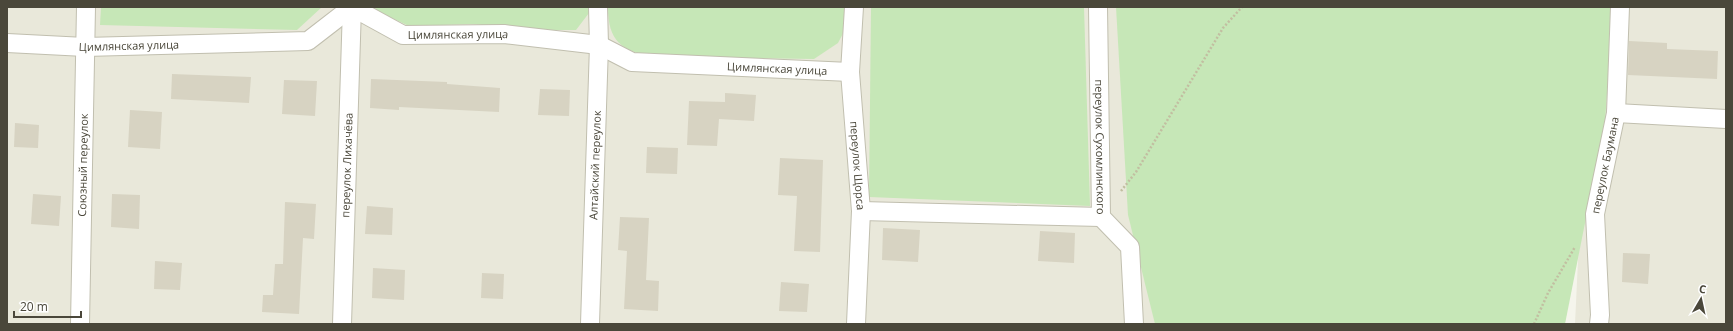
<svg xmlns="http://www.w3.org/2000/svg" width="1733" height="331" viewBox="0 0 1733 331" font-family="'Open Sans',sans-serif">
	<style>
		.residential { fill: #e9e8da }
		.green { fill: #c6e7b7 }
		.building { fill: #d7d3c2 }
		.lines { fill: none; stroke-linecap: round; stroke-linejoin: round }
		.street-casing { stroke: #c1bfaf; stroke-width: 20 }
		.path { stroke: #c2bea1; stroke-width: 2.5; stroke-dasharray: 2 2; stroke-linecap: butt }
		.street { stroke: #fff; stroke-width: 18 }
		.labels { text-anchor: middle; stroke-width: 3.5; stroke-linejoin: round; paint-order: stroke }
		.street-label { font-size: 11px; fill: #4a473a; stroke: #fff }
	</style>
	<rect width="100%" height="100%" fill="#f5f5ec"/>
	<g class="residential">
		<path d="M 7,7 L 1176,7 L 1164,324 L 7,324 Z"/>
		<path d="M 1590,7 L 1726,7 L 1726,324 L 1575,324 Z"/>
	</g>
	<g class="green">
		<path d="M 101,7 L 322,7 L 297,30 L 100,25 Z"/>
		<path d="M 373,7 L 588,7 L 589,13 L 576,30 L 528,30 L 473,24 L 409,26 L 383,14 Z"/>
		<path d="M 608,7 L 848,7 L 847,26 L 838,43 L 814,59 L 652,57 C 621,50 608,41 608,7 Z"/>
		<path d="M 871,7 L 1084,7 L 1090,206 L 869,197 Z"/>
		<path d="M 1116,7 L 1613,7 L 1605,122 L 1565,324 L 1155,324 L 1128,215 Z"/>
	</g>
	<g class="building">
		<path d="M 1629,41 L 1667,43 L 1667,49 L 1718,51 L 1717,79 L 1628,75 Z"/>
		<path d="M 172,74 L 251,77 L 249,103 L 171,99 Z"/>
		<path d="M 371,79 L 447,82 L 447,84 L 500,88 L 499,112 L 399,107 L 399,110 L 370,108 Z"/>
		<path d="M 284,80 L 317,81 L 315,116 L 282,114 Z"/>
		<path d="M 540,89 L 570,90 L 569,116 L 538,115 Z"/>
		<path d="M 725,93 L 756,95 L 754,121 L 719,119 L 717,146 L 687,145 L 689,101 L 725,102 Z"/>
		<path d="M 130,110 L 162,112 L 160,149 L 128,147 Z"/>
		<path d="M 15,123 L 39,125 L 38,148 L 14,147 Z"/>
		<path d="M 647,147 L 678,148 L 677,174 L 646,173 Z"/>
		<path d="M 780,158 L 823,160 L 820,252 L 794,251 L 797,196 L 778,195 Z"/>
		<path d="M 33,194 L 61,196 L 59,226 L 31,224 Z"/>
		<path d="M 112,194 L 140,195 L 139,229 L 111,227 Z"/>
		<path d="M 285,202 L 316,204 L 314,239 L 303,238 L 299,314 L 262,312 L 263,295 L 273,295 L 275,264 L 283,264 Z"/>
		<path d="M 367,206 L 393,208 L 392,235 L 365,234 Z"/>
		<path d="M 620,217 L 649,218 L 646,280 L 659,281 L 658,311 L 624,309 L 627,251 L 618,250 Z"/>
		<path d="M 883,228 L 920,230 L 918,262 L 882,260 Z"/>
		<path d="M 1040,231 L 1075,233 L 1074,263 L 1038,261 Z"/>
		<path d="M 1623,253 L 1650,254 L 1648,284 L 1622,282 Z"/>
		<path d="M 155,261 L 182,263 L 180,290 L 154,289 Z"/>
		<path d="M 373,268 L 405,270 L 404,300 L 372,298 Z"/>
		<path d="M 482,273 L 504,274 L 503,299 L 481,298 Z"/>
		<path d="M 781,282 L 809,284 L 807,312 L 779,311 Z"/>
	</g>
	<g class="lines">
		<defs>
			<g id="street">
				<path id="s1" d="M 854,7 L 850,72 L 861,211 L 856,324"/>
				<path id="s2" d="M 1098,7 L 1101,217 L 1130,247 L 1134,324"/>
				<path id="s3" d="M 7,43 L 85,47 L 308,41 L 352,7 L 403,35 L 504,34 L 599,45 L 632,62 L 850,72"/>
				<path d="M 1616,113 L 1726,119"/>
				<path d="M 861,211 L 1101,217"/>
				<path id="s4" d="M 80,324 L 86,7"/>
				<path id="s5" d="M 342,324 L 352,7"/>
				<path id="s6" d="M 590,324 L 599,45 L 598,7"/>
				<path id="s7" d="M 1599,324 L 1600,315 L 1595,214 L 1616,113 L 1620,7"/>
			</g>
		</defs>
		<use href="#street" class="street-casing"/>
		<g class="path">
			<path d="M 1121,191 L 1136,172 L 1223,28 L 1242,7"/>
			<path d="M 1534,324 L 1548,293 L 1575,247"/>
		</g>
		<use href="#street" class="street"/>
	</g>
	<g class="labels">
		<g class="street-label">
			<text dy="4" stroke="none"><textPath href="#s3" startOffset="470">Цимлянская улица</textPath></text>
			<text dy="4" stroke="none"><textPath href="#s3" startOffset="122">Цимлянская улица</textPath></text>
			<text dy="4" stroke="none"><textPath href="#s3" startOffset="794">Цимлянская улица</textPath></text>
			<text dy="4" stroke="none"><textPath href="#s2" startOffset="140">переулок Сухомлинского</textPath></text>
			<text dy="4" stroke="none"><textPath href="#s4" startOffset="159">Союзный переулок</textPath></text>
			<text dy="4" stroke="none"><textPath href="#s1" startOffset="159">переулок Щорса</textPath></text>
			<text dy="4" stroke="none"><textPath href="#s5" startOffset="159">переулок Лихачёва</textPath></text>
			<text dy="4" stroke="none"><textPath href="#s6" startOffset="159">Алтайский переулок</textPath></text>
			<text dy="4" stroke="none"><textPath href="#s7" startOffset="160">переулок Баумана</textPath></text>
		</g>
	</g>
	<rect width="1733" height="331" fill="none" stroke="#4a473a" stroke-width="16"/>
	<g transform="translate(1701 299) rotate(9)" stroke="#ffffff" stroke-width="3" paint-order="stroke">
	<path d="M0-3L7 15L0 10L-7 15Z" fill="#4a473a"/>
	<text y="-6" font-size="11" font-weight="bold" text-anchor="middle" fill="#4a473a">С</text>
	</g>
	<path d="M14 311v6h67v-6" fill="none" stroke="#4a473a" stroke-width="2"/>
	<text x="20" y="311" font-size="12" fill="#4a473a" stroke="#ffffff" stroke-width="3" paint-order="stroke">20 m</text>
</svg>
